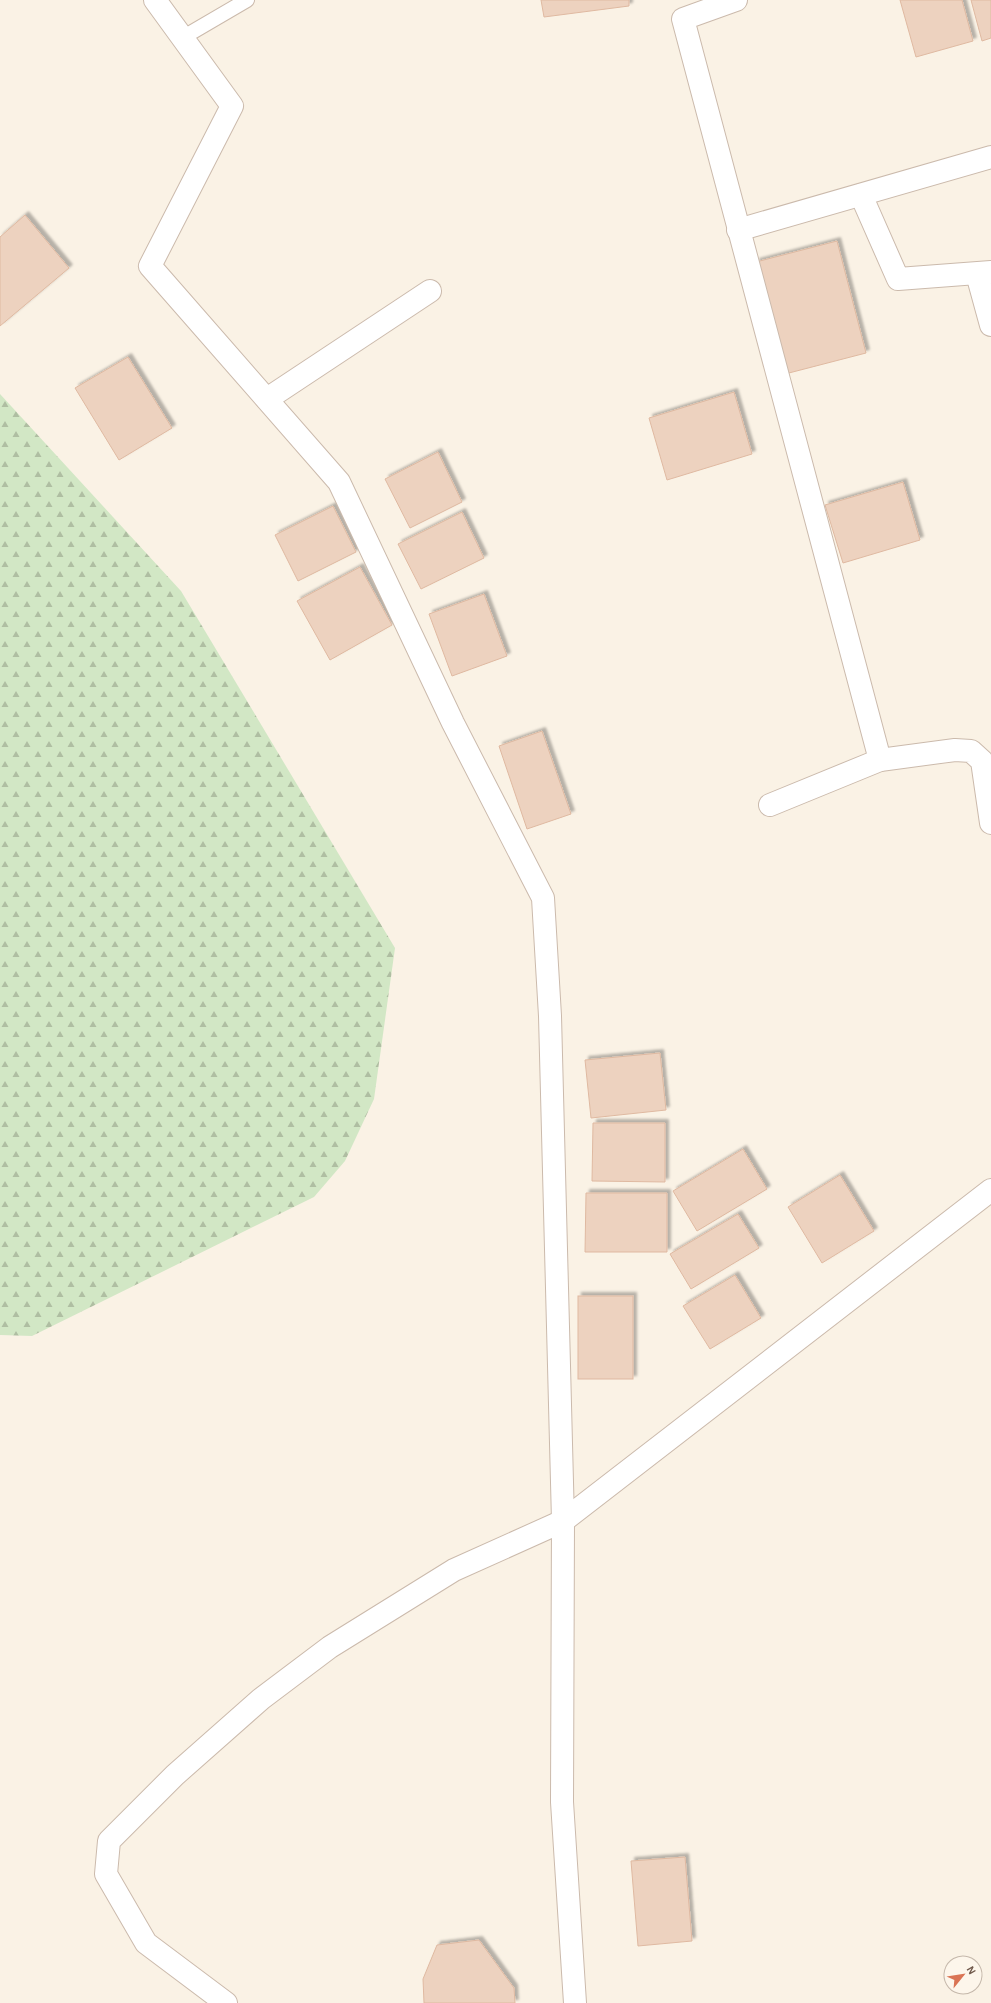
<svg xmlns="http://www.w3.org/2000/svg" width="991" height="2003" viewBox="0 0 991 2003" font-family="'Alegreya Sans',sans-serif">
	<style>
		.forest { fill: url(#forest-firs) }
		.building { fill: #edd2bf; stroke: #dfb9a1; filter: url(#shadow) }
		.lines { fill: none; stroke-linecap: round; stroke-linejoin: round }
		.lane-casing { stroke: #cbbaac; stroke-width: 16 }
		.street-casing { stroke: #cbbaac; stroke-width: 24 }
		.lane { stroke: #fff; stroke-width: 14 }
		.street { stroke: #fff; stroke-width: 22 }
	</style>
	<defs>
		<pattern id="forest-firs" width="22" height="20" patternUnits="userSpaceOnUse"><rect width="22" height="20" fill="#d2e7c5"/><path d="M5 1l3.5 6h-7zM16 11l3.5 6h-7z" fill="#afbea2"/></pattern>
		<filter id="shadow"><feDropShadow dx="3.5" dy="-3.5" stdDeviation="1" flood-color="#0004"/></filter>
	</defs>
	<rect width="100%" height="100%" fill="#faf2e5"/>
	<path class="forest" d="M 0,394 L 181,591 L 395,948 L 374,1099 L 345,1161 L 314,1197 L 32,1336 L 0,1335 Z"/>
	<g class="building">
		<path d="M 541,0 L 629,0 L 629,6 L 544,17 Z"/>
		<path d="M 900,0 L 962,0 L 973,41 L 916,57 Z"/>
		<path d="M 971,0 L 991,0 L 991,38 L 982,41 Z"/>
		<path d="M 25,215 L 69,268 L 0,326 L 0,237 Z"/>
		<path d="M 837,241 L 866,353 L 785,374 L 756,262 Z"/>
		<path d="M 128,357 L 172,428 L 119,460 L 75,388 Z"/>
		<path d="M 734,392 L 752,454 L 667,480 L 649,418 Z"/>
		<path d="M 438,452 L 462,502 L 410,528 L 385,479 Z"/>
		<path d="M 903,482 L 920,540 L 843,563 L 825,505 Z"/>
		<path d="M 333,506 L 356,552 L 298,581 L 275,535 Z"/>
		<path d="M 462,512 L 484,558 L 421,589 L 398,544 Z"/>
		<path d="M 360,567 L 392,625 L 330,660 L 297,601 Z"/>
		<path d="M 484,594 L 507,656 L 452,676 L 429,614 Z"/>
		<path d="M 542,731 L 571,814 L 527,829 L 499,746 Z"/>
		<path d="M 660,1053 L 666,1110 L 591,1118 L 585,1060 Z"/>
		<path d="M 593,1123 L 665,1123 L 665,1182 L 592,1181 Z"/>
		<path d="M 743,1149 L 767,1189 L 697,1231 L 673,1191 Z"/>
		<path d="M 840,1175 L 874,1231 L 822,1263 L 788,1207 Z"/>
		<path d="M 586,1193 L 667,1193 L 667,1252 L 585,1252 Z"/>
		<path d="M 738,1214 L 759,1248 L 691,1289 L 670,1254 Z"/>
		<path d="M 735,1275 L 761,1318 L 710,1349 L 683,1306 Z"/>
		<rect x="578" y="1296" width="55" height="83"/>
		<path d="M 685,1857 L 692,1941 L 638,1946 L 631,1861 Z"/>
		<path d="M 479,1940 L 514,1988 L 515,2003 L 424,2003 L 423,1979 L 437,1945 Z"/>
	</g>
	<g class="lines">
		<defs>
			<path id="lane" d="M 182,38 L 247,0"/>
			<g id="street">
				<path d="M 155,0 L 232,106 L 150,266 L 339,482 L 453,723 L 543,898 L 550,1016 L 563,1521 L 562,1802 L 575,2003"/>
				<path d="M 736,0 L 683,19 L 880,760"/>
				<path d="M 861,195 L 898,279 L 991,272"/>
				<path d="M 738,230 L 991,157"/>
				<path d="M 977,274 L 991,325"/>
				<path d="M 267,399 L 430,291"/>
				<path d="M 770,805 L 880,760 L 955,750 L 971,751 L 982,761 L 991,823"/>
				<path d="M 226,2003 L 146,1943 L 106,1874 L 109,1841 L 175,1775 L 261,1699 L 330,1647 L 454,1570 L 563,1521 L 991,1190"/>
			</g>
		</defs>
		<use href="#lane" class="lane-casing"/>
		<use href="#street" class="street-casing"/>
		<use href="#lane" class="lane"/>
		<use href="#street" class="street"/>
	</g>
	<g transform="translate(963 1975) rotate(60)"><circle r="19" fill="#fdf6eb" stroke="#c5b8ab"/>
	<path d="M0-3L7 15L0 10L-7 15Z" fill="#da7454"/>
	<text y="-6" font-size="11" font-weight="bold" text-anchor="middle" fill="#715a4c">N</text>
	</g>
</svg>
